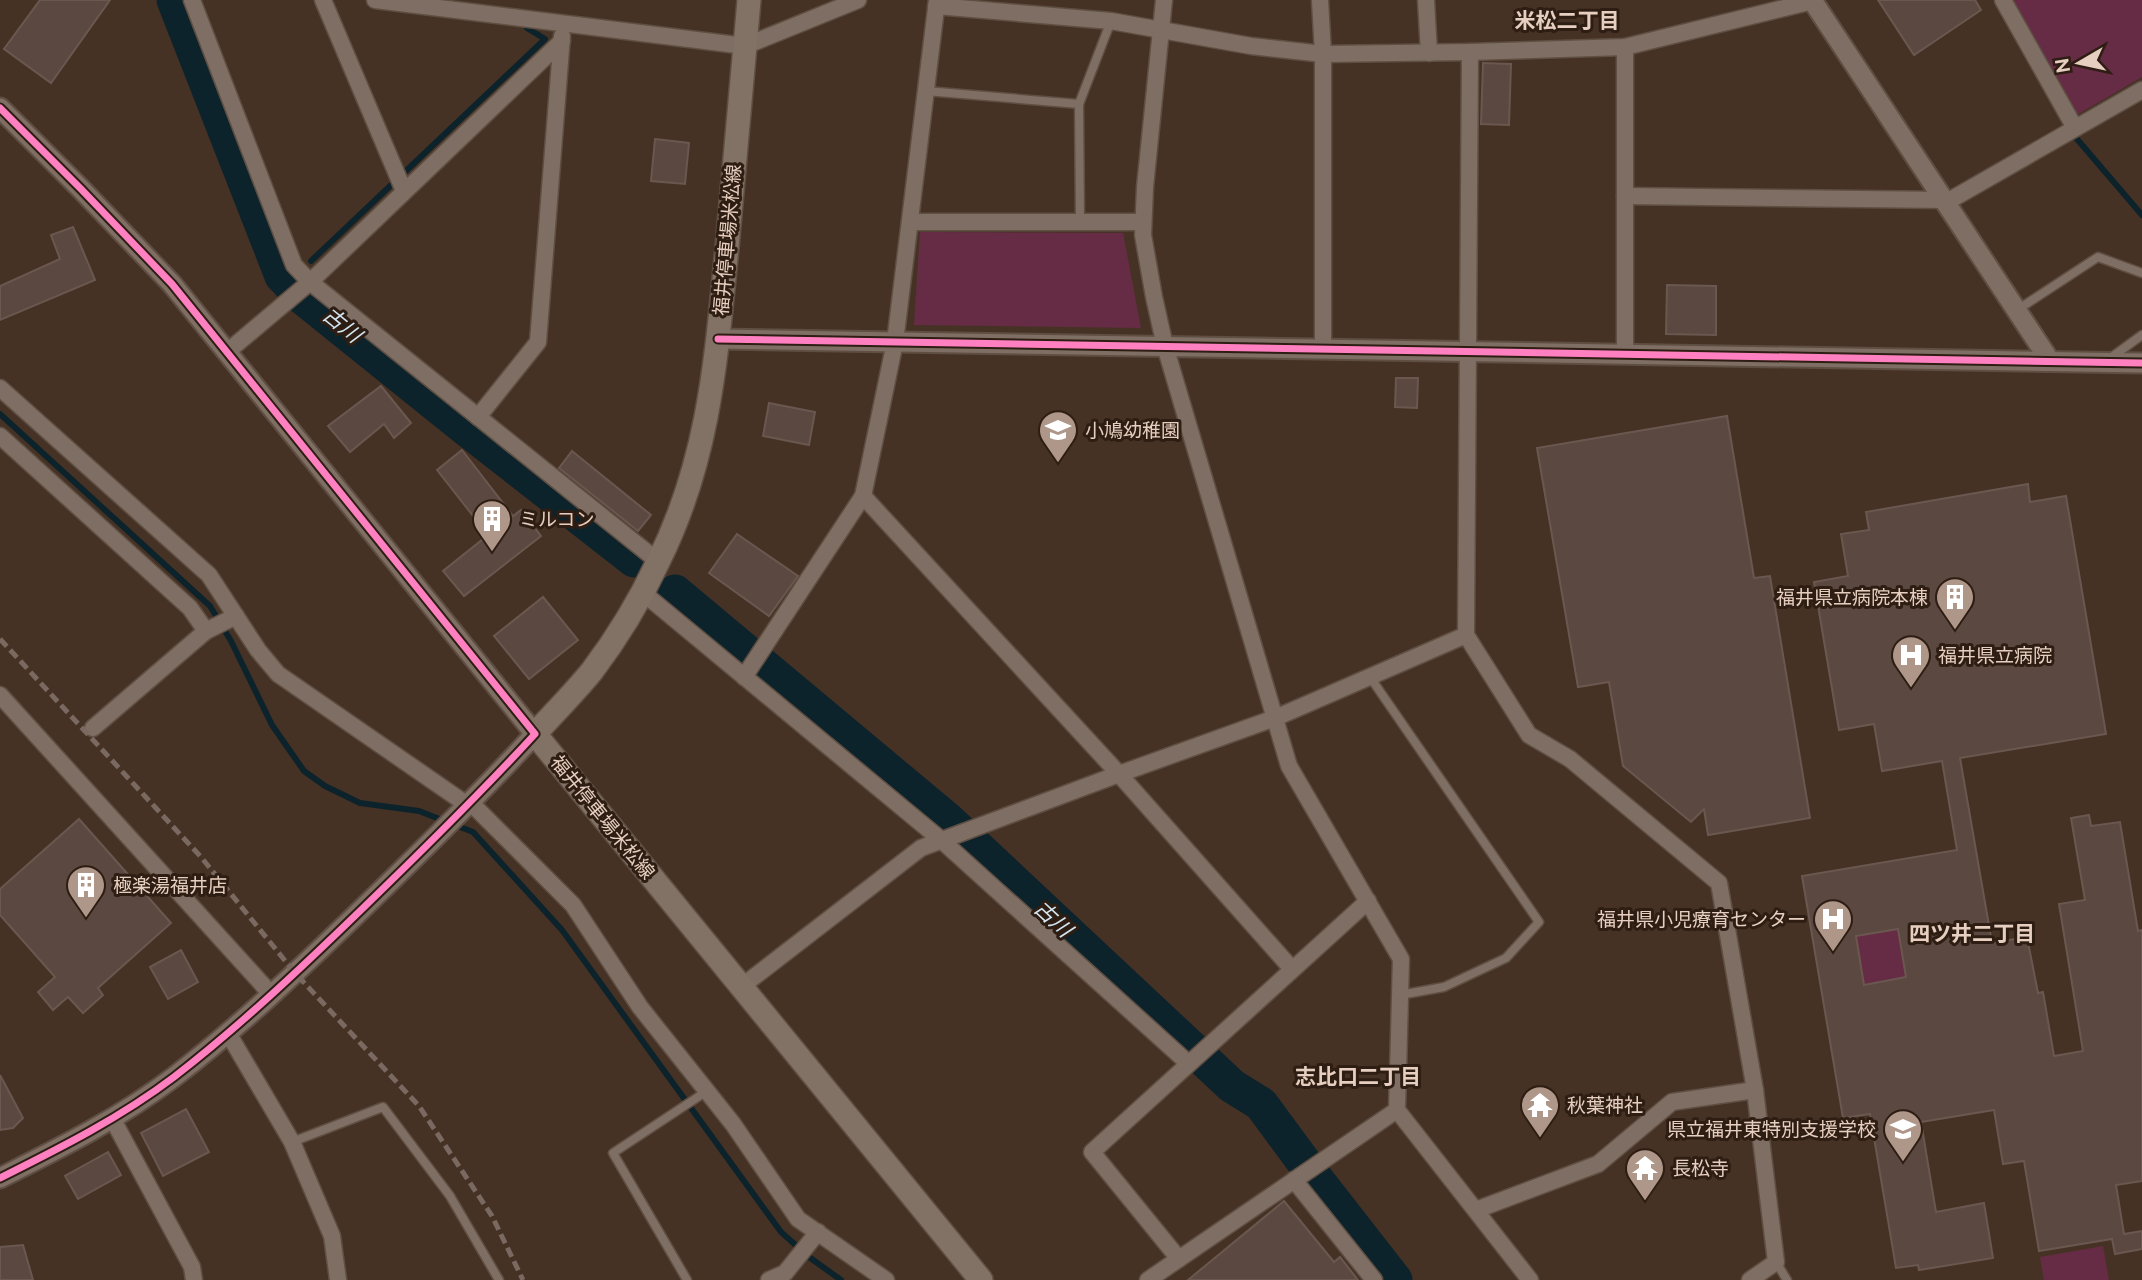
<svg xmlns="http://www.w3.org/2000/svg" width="2142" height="1280" viewBox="0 0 2142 1280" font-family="Raleway,'Noto Sans JP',sans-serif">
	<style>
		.green { fill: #662c45 }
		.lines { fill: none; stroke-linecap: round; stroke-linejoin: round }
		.stream { stroke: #0d232c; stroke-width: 6 }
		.river { stroke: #0d232c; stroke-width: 35 }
		.building { fill: #5b4941; stroke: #6a574f; stroke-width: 2; fill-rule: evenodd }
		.service-casing { stroke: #5f4e42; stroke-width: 11 }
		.minor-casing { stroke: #5f4e42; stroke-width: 19 }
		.tertiary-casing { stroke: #5f4e42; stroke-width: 23 }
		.secondary-casing { stroke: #5f4e42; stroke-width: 26 }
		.service { stroke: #7e6e63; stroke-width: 8 }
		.minor { stroke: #7e6e63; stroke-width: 16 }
		.tertiary { stroke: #7e6e63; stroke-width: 19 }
		.secondary { stroke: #827165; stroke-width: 23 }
		.rail { stroke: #796960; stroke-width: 5; stroke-dasharray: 10 5; stroke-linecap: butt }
		.cycleway-casing { stroke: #2e1d12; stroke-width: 11 }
		.cycleway { stroke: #ff80c0; stroke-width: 7 }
		.labels { text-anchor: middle; stroke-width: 6; stroke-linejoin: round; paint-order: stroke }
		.street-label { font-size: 19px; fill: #e6cec0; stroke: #2e1d12 }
		.poi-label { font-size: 19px; fill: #e6cec0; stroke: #2e1d12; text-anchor: start }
		.neighbourhood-label { font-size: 21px; font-weight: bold; fill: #e6cec0; stroke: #2e1d12 }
		.water-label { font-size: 21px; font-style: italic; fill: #d3e6f1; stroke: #2e1d12 }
	</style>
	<rect width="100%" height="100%" fill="#463224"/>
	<g class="green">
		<path d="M 2010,0 L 2142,0 L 2142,77 L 2075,116 Z"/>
		<path d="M 920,232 L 1123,233 L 1141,328 L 914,325 Z"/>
		<path d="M 1898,929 L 1906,977 L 1864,985 L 1856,936 Z"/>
		<path d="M 2103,1246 L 2109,1280 L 2044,1280 L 2040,1257 Z"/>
	</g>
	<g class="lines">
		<g class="stream">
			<path d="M 2071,132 L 2142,215"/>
			<path d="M 311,261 L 545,39 L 527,28"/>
			<path d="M 0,414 L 210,606 L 231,641 L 272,725 L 304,771 L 325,786 L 360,803 L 419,811 L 473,832 L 562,930 L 781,1232 L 809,1257 L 841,1280"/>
		</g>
		<g class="river">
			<path d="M 174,0 L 282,276 L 301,296 L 464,427 L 634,560"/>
			<path d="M 675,592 L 948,820 L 1232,1086 L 1261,1104 L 1317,1180 L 1395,1280"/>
		</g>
	</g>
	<g class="building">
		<path d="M 40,0 L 110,0 L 51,83 L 4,49 Z"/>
		<path d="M 1878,0 L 1975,0 L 1981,10 L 1914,55 Z"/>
		<path d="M 1483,63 L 1511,64 L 1509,125 L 1481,124 Z"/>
		<path d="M 655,139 L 689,143 L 685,184 L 651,181 Z"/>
		<path d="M 73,227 L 95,280 L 0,320 L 0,286 L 60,259 L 51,235 Z"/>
		<path d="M 1667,285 L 1716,286 L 1716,335 L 1666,334 Z"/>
		<path d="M 1396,378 L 1418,378 L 1417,408 L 1395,407 Z"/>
		<path d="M 381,386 L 411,423 L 394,438 L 384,424 L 350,452 L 328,426 Z"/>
		<path d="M 769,403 L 815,412 L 809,445 L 763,436 Z"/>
		<path d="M 1727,416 L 1754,578 L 1770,576 L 1810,818 L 1708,835 L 1704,809 L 1691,822 L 1623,766 L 1609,682 L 1578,687 L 1537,448 Z"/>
		<path d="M 462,450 L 513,516 L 521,510 L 541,536 L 464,596 L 443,571 L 488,535 L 437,470 Z"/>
		<path d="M 572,451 L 651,515 L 638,531 L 559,468 Z"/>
		<path d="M 2028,484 L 2030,502 L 2066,496 L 2106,734 L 1960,758 L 1992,943 L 2027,937 L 2038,993 L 2043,992 L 2054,1056 L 2083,1051 L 2059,904 L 2085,900 L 2071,818 L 2089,815 L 2091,826 L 2120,822 L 2138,931 L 2142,930 L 2142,1181 L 2116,1185 L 2124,1234 L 2142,1231 L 2142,1249 L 2115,1254 L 2112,1239 L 2039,1251 L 2024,1161 L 2003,1164 L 1994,1110 L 1921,1122 L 1936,1212 L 1984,1203 L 1993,1258 L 1919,1270 L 1918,1265 L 1896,1268 L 1870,1114 L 1843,1118 L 1802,876 L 1957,850 L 1942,761 L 1882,771 L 1874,724 L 1839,730 L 1814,582 L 1848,576 L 1841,534 L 1869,530 L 1866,512 ZM 1898,929 L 1906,977 L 1864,985 L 1856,936 Z"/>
		<path d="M 737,534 L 798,576 L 769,616 L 709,573 Z"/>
		<path d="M 543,597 L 578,640 L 529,679 L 494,636 Z"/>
		<path d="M 79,819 L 171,923 L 98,988 L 103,995 L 83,1013 L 68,997 L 53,1010 L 38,992 L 55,977 L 0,915 L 0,889 Z"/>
		<path d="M 181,950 L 198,982 L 168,999 L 150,967 Z"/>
		<path d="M 0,1075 L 23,1118 L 13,1128 L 0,1130 Z"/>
		<path d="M 186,1109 L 209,1152 L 163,1176 L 141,1133 Z"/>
		<path d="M 108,1152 L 121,1175 L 78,1199 L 65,1176 Z"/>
		<path d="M 1284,1201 L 1334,1262 L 1340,1257 L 1358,1280 L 1188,1280 Z"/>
		<path d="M 23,1245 L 33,1280 L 0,1280 L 0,1247 Z"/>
	</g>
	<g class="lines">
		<defs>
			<g id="service">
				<path d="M 926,91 L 1079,104"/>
				<path d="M 1080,222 L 1079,104 L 1111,21"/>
				<path d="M 2017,310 L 2098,257 L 2142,273"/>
				<path d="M 2109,359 L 2142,335"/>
				<path d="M 1370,677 L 1539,922 L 1506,958 L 1444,987 L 1400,995"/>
				<path d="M 292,1142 L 383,1107 L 450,1196 L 499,1280"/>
				<path d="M 1776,1262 L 1787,1280"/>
				<path d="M 687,1280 L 613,1153 L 707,1091"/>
			</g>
			<g id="minor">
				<path d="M 192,0 L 294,265 L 310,282 L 659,562"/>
				<path d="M 323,0 L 404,191"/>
				<path d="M 375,0 L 745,46 L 858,0"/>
				<path d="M 1164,0 L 1145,187 L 1143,235 L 1154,297 L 1165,346 L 1289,766 L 1401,959 L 1397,1110 L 1530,1280"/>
				<path d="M 1320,0 L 1323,54 L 1323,348"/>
				<path d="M 1426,0 L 1429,53"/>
				<path d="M 2003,0 L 2075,128"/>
				<path d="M 936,6 L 1111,21 L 1251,46 L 1323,54 L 1470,52 L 1625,47 L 1813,1"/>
				<path d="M 1470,52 L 1466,635 L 1529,735 L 1570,759 L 1719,883 L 1755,1090 L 1776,1262 L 1750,1280"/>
				<path d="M 1625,196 L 1944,200"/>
				<path d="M 1945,203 L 2142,90"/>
				<path d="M 910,222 L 1143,222"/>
				<path d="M 227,352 L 310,282 L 562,41"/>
				<path d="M 1625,353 L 1625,47"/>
				<path d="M 0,388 L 209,575 L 258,650 L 278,674 L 469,806"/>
				<path d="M 478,417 L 538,342 L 562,36"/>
				<path d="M 0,436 L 190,608 L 206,631"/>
				<path d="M 863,496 L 1119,774 L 1292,969"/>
				<path d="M 642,592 L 940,839 L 1188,1063"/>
				<path d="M 744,677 L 863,496 L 895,342 L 937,0"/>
				<path d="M 0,695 L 271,994"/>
				<path d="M 93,728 L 206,631 L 236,616"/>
				<path d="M 471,803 L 573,905 L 640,1007 L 733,1124 L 798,1219 L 886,1280"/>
				<path d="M 741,987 L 921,848 L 1119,774 L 1275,718 L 1466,635"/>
				<path d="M 228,1033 L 292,1142 L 332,1236 L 338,1280"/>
				<path d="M 112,1118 L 192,1267 L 194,1280"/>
				<path d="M 1294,1180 L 1374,1280"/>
				<path d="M 1476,1210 L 1598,1164 L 1672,1102 L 1755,1090"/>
				<path d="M 1179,1259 L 1092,1152 L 1368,901"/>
				<path d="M 769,1280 L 785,1273 L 818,1232"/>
				<path d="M 1148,1280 L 1397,1110"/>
			</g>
			<g id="tertiary">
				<path d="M 1812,0 L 2050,361"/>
				<path d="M 0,108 L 81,189 L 172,284 L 535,734 C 479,795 420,853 360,911 C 300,969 240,1026 174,1077 C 120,1118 60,1148 0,1178"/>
				<path d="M 718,339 L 2142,363"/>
			</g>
			<path id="secondary" d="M 749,0 C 742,83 734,166 727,248 C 716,360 709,460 658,562 C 640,600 617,638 592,671 C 574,693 554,713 535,734 L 981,1280"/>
		</defs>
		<use href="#service" class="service-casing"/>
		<use href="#minor" class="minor-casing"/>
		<use href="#tertiary" class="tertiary-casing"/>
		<use href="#secondary" class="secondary-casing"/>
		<use href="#service" class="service"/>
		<use href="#minor" class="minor"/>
		<use href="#tertiary" class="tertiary"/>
		<use href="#secondary" class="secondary"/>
		<path class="rail" d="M 0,639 L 201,857 L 295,973 L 419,1106 L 492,1216 L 523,1280"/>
		<defs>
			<g id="cycleway">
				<path d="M 0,108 L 81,189 L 172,284 L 535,734 C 479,795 420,853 360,911 C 300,969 240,1026 174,1077 C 120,1118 60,1148 0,1178"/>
				<path d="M 718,339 L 2142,363"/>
			</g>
		</defs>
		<use href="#cycleway" class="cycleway-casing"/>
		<use href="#cycleway" class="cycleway"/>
	</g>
	<defs>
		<symbol id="school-pin" viewBox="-11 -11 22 30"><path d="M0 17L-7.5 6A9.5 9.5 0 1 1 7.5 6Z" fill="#ae9789" stroke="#2e1d12"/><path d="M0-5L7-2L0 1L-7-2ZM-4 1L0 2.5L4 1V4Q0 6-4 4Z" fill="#fff"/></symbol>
		<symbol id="building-pin" viewBox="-11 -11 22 30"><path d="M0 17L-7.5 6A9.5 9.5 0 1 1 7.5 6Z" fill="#ae9789" stroke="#2e1d12"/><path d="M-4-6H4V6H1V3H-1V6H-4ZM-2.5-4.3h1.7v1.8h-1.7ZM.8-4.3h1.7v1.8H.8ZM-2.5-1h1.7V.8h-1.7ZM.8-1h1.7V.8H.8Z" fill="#fff"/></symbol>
		<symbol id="hospital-pin" viewBox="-11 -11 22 30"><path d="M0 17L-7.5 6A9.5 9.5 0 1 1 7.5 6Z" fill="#ae9789" stroke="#2e1d12"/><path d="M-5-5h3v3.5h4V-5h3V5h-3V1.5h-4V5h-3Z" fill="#fff"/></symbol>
		<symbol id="temple-pin" viewBox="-11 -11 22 30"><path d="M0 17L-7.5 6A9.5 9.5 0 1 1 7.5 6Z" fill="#ae9789" stroke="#2e1d12"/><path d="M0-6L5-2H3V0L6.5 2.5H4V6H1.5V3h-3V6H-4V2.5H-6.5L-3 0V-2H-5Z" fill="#fff"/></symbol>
	</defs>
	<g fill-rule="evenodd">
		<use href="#school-pin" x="1036" y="408" width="44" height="60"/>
		<use href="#building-pin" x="470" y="497" width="44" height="60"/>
		<use href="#building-pin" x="1933" y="575" width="44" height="60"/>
		<use href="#hospital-pin" x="1889" y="633" width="44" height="60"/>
		<use href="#building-pin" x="64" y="863" width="44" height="60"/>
		<use href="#hospital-pin" x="1811" y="897" width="44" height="60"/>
		<use href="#temple-pin" x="1518" y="1083" width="44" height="60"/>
		<use href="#school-pin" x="1881" y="1107" width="44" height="60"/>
		<use href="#temple-pin" x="1623" y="1146" width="44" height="60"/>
	</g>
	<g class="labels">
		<g class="street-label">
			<text transform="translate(727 240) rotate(-85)" y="7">福井停車場米松線</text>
			<text transform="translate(603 817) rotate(51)" y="7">福井停車場米松線</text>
		</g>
		<g class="poi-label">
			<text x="1085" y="437">小鳩幼稚園</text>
			<text x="519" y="526">ミルコン</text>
			<text x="1928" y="604" text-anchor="end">福井県立病院本棟</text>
			<text x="1938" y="662">福井県立病院</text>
			<text x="113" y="892">極楽湯福井店</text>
			<text x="1806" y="926" text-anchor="end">福井県小児療育センター</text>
			<text x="1567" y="1112">秋葉神社</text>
			<text x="1876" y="1136" text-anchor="end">県立福井東特別支援学校</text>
			<text x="1672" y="1175">長松寺</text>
		</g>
		<g class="neighbourhood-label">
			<text x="1567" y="28">米松二丁目</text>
			<text x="1972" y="941">四ツ井二丁目</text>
			<text x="1358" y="1084">志比口二丁目</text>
		</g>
		<g class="water-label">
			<text transform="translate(342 325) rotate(39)" y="7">古川</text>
			<text transform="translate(1053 919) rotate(43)" y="7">古川</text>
		</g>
	</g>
	<g transform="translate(2079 63) rotate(261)" stroke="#2e1d12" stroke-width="5" paint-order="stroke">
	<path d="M0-5L12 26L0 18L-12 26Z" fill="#e6cec0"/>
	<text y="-10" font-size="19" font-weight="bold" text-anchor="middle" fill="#e6cec0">N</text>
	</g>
</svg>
